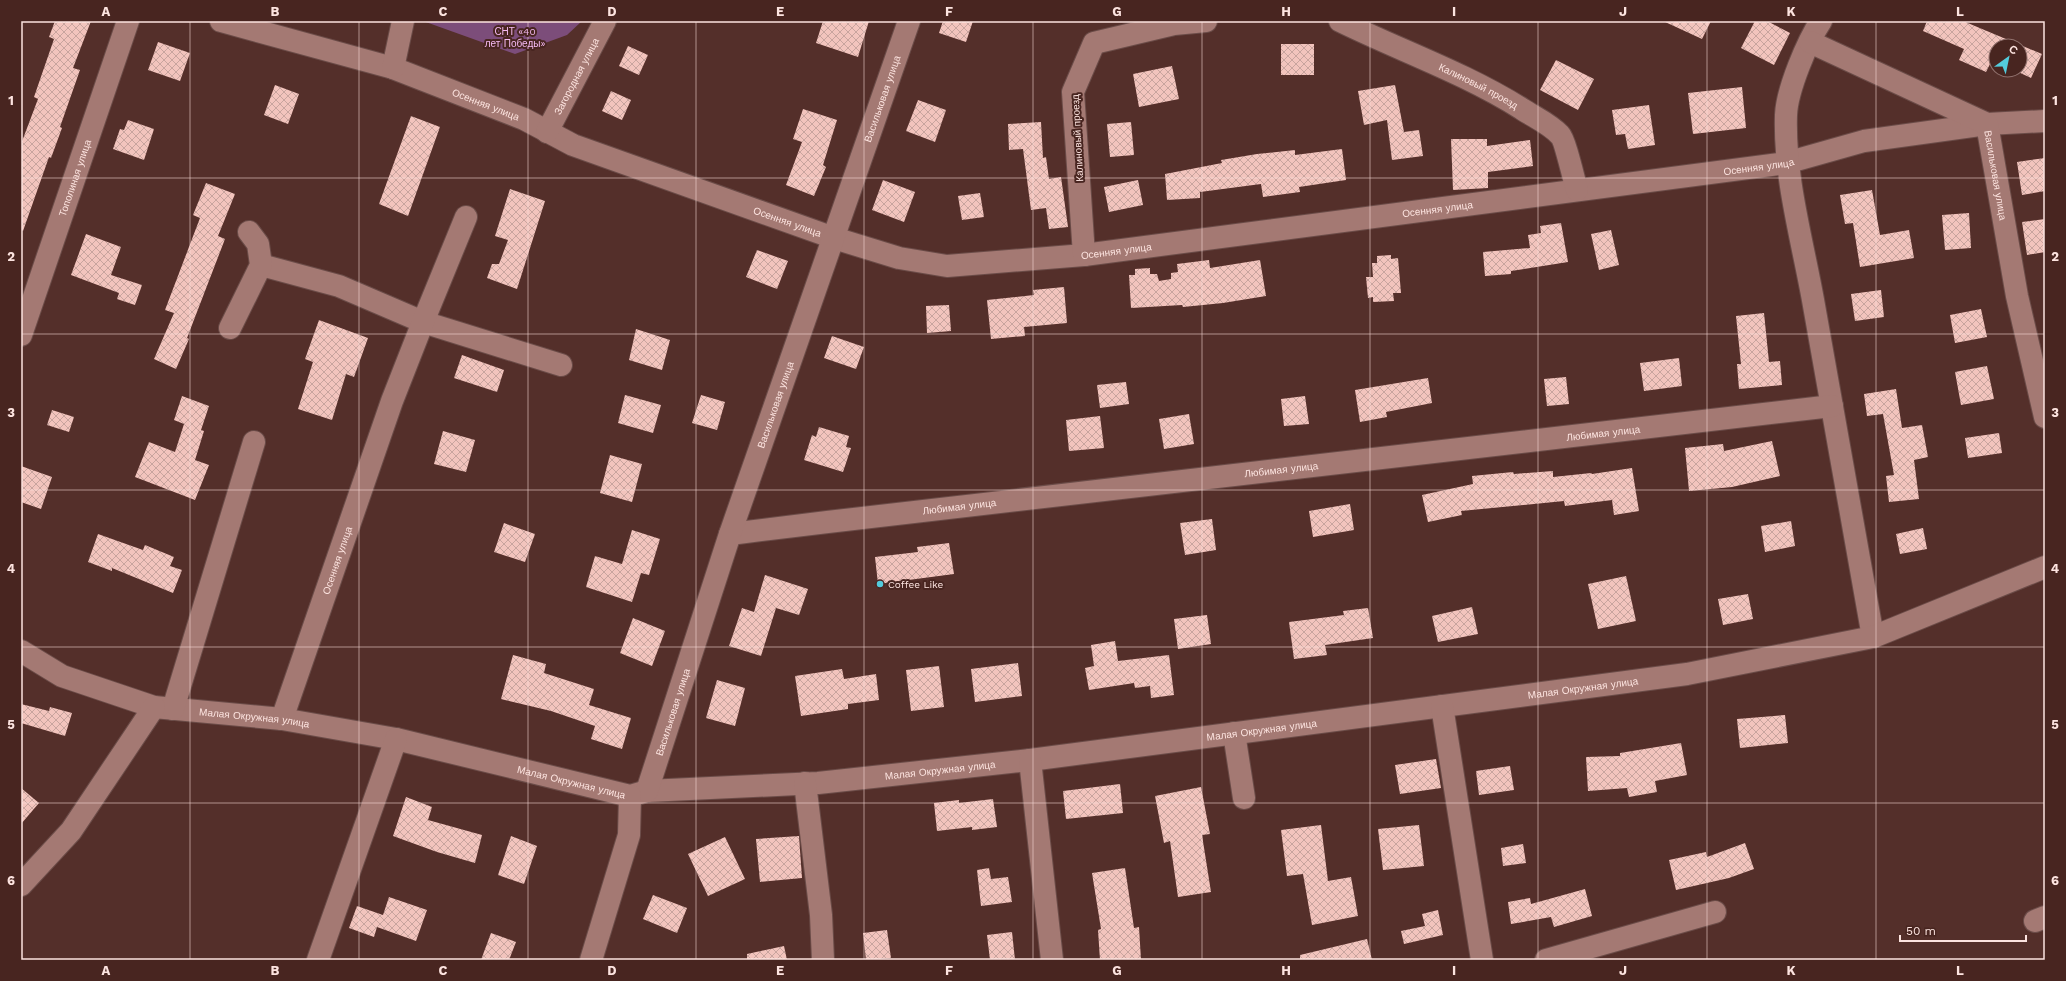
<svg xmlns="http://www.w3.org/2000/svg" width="2066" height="981" viewBox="0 0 2066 981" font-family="'Work Sans',sans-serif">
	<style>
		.green { fill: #7c4d7a }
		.building { fill: url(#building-cross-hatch) }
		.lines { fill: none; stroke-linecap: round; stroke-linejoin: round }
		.minor-casing { stroke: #6b4c48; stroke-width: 24 }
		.minor { stroke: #a47973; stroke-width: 22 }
		.grid { fill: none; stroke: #fde4e0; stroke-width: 1; stroke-opacity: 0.55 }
		.poi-dot { fill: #53cbdc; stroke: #482520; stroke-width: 1.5 }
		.labels { text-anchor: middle; stroke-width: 4; stroke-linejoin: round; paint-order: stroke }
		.park-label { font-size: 10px; fill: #f5baf2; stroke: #482520 }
		.street-label { font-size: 10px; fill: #fde4e0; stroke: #482520 }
		.poi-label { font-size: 10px; fill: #fde4e0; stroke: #482520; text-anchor: start }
		.neatline { fill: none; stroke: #fde4e0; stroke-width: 1.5 }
		.grid-label { font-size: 13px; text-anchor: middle; font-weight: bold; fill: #fde4e0 }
	</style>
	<defs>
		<pattern id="building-cross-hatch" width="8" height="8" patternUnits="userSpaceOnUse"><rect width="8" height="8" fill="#f2c4bd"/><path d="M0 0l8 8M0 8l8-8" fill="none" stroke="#c8a49e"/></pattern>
	</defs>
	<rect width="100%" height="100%" fill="#542f2a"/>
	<path class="green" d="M 423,21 L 582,21 L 567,35 L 515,54 Z"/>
	<g class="building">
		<path d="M 55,21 L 91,21 L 73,68 L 80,70 L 60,127 L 62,128 L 51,158 L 49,157 L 23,231 L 21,230 L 21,144 L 38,99 L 34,97 L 54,39 L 49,37 Z"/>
		<path d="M 823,21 L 869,21 L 858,57 L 816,43 Z"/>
		<path d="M 943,21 L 973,21 L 966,42 L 939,33 Z"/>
		<path d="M 1663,21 L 1711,21 L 1702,39 Z"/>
		<path d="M 1755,21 L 1767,21 L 1790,33 L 1774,65 L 1741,48 Z"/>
		<path d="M 1927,21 L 1963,21 L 2042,54 L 2031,78 L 2014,70 L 2020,70 L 2020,46 L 1996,46 L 1996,62 L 1992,60 L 1986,72 L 1959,60 L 1964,49 L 1923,31 Z"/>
		<path d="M 158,42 L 190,53 L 180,81 L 148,70 Z"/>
		<rect x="1281" y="44" width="33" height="31"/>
		<path d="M 628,46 L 648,55 L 639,75 L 619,66 Z"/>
		<path d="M 1556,60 L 1594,79 L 1578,110 L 1540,90 Z"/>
		<path d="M 1172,66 L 1179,99 L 1139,107 L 1133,74 Z"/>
		<path d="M 275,85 L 299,94 L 288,124 L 264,115 Z"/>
		<path d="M 1395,85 L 1404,132 L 1419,130 L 1423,156 L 1392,160 L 1387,120 L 1364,125 L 1358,91 Z"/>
		<path d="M 1742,87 L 1746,128 L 1693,134 L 1688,93 Z"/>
		<path d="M 611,91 L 631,100 L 622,120 L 602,111 Z"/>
		<path d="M 918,100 L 946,110 L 935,142 L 906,131 Z"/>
		<path d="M 1649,105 L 1655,145 L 1628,149 L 1625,134 L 1616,135 L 1612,110 Z"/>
		<path d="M 803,109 L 837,120 L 823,165 L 826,167 L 814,196 L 786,185 L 802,142 L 793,139 Z"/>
		<path d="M 411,116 L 440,127 L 408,216 L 379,204 Z"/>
		<path d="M 128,120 L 154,129 L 144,160 L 113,149 L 120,129 L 124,130 Z"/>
		<path d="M 1041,122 L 1043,158 L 1046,157 L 1049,179 L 1061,177 L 1068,227 L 1049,229 L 1046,208 L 1031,210 L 1023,149 L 1009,150 L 1008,124 Z"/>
		<path d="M 1131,122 L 1134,155 L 1110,157 L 1107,124 Z"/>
		<path d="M 1451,139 L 1487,139 L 1487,146 L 1530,140 L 1533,166 L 1488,172 L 1488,188 L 1453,190 Z"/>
		<path d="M 1342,149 L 1346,180 L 1299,187 L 1300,192 L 1263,197 L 1261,184 L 1200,192 L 1200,198 L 1167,200 L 1165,174 L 1222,163 L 1221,160 L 1257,154 L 1295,150 L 1295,155 Z"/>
		<path d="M 2045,158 L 2045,191 L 2022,195 L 2017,162 Z"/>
		<path d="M 883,180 L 915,192 L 904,222 L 872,210 Z"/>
		<path d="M 1138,180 L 1143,205 L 1109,212 L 1104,187 Z"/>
		<path d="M 206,183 L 235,194 L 218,236 L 225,239 L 187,338 L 189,339 L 176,369 L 154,359 L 174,313 L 165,310 L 200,218 L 193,215 Z"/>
		<path d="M 510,189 L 545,201 L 517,289 L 487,278 L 492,264 L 499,264 L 508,240 L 495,236 Z"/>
		<path d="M 1872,190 L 1880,235 L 1909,230 L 1914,258 L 1860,267 L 1853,223 L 1845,224 L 1840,195 Z"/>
		<path d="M 980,193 L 984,217 L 962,220 L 958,196 Z"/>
		<path d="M 1969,213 L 1971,248 L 1945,250 L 1942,215 Z"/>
		<path d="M 2045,219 L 2045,252 L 2027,255 L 2022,222 Z"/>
		<path d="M 1561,223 L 1568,262 L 1511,271 L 1511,274 L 1485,276 L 1483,252 L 1530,248 L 1528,235 L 1541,233 L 1540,226 Z"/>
		<path d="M 1611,230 L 1619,265 L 1599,270 L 1591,234 Z"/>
		<path d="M 86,234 L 121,247 L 111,275 L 142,285 L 135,305 L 117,299 L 119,293 L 71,275 Z"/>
		<path d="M 757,250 L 788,261 L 777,289 L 746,277 Z"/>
		<path d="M 1391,255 L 1391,259 L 1398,258 L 1401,293 L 1393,293 L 1394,301 L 1373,302 L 1373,297 L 1368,298 L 1366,277 L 1373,277 L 1372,263 L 1377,263 L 1377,256 Z"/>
		<path d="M 1209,260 L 1210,268 L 1260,260 L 1266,296 L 1223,303 L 1183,307 L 1182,305 L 1131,308 L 1129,275 L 1135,275 L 1135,269 L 1150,268 L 1150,274 L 1157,274 L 1159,281 L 1171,279 L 1171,273 L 1178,272 L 1177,264 Z"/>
		<path d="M 1064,287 L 1067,323 L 1024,327 L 1025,336 L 991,339 L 987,300 L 1034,295 L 1033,290 Z"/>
		<path d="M 1881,290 L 1884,317 L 1855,321 L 1851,294 Z"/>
		<path d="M 949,305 L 951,331 L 927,333 L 926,306 Z"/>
		<path d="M 1981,309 L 1987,337 L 1955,343 L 1950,315 Z"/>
		<path d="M 1764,313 L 1769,362 L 1780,361 L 1782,385 L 1739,389 L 1737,364 L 1741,364 L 1736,316 Z"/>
		<path d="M 319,320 L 368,338 L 354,377 L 346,374 L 332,420 L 298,409 L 313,362 L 305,359 Z"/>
		<path d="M 636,329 L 670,340 L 662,370 L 629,360 Z"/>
		<path d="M 832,336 L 864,347 L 856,369 L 824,358 Z"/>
		<path d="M 462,355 L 504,370 L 497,392 L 454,378 Z"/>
		<path d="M 1679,358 L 1682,386 L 1644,391 L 1640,363 Z"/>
		<path d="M 1987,366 L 1994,399 L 1961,405 L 1955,372 Z"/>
		<path d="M 1566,377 L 1569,404 L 1547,406 L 1544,379 Z"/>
		<path d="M 1428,378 L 1432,403 L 1386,412 L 1387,417 L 1360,422 L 1355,390 Z"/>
		<path d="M 1126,382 L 1129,404 L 1100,408 L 1097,385 Z"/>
		<path d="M 1896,389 L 1902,428 L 1922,425 L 1928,457 L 1914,460 L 1919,499 L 1889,502 L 1886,476 L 1894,475 L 1883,414 L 1867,416 L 1864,394 Z"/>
		<path d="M 625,395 L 661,405 L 653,433 L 618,423 Z"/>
		<path d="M 701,395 L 725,402 L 717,430 L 692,423 Z"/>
		<path d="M 182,396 L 209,406 L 201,430 L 204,431 L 195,460 L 209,465 L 195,500 L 135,477 L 149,442 L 175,452 L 184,424 L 174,420 Z"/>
		<path d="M 1305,396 L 1309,424 L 1284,426 L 1281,399 Z"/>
		<path d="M 52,410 L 74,417 L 69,432 L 47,425 Z"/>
		<path d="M 1189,414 L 1194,444 L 1164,449 L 1159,419 Z"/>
		<path d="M 1100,416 L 1104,448 L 1069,451 L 1066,420 Z"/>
		<path d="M 819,427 L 849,436 L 846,447 L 851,448 L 843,472 L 804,460 L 812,435 L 816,437 Z"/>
		<path d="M 443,431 L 475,440 L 466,472 L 434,464 Z"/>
		<path d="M 1999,433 L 2002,453 L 1968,458 L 1965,438 Z"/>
		<path d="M 1772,441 L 1780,476 L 1732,487 L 1689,491 L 1685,448 L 1723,444 L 1724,451 Z"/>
		<path d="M 610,455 L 642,464 L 632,502 L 600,493 Z"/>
		<path d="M 21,466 L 52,477 L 41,509 L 21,502 Z"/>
		<path d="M 1632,468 L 1639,511 L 1614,515 L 1612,500 L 1565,506 L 1564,501 L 1461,511 L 1462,515 L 1428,522 L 1422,495 L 1473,484 L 1472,476 L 1513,472 L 1514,474 L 1553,471 L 1553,477 L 1591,473 L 1592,474 Z"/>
		<path d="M 1350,504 L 1354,530 L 1313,537 L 1309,511 Z"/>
		<path d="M 1212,519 L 1216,550 L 1185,555 L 1180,523 Z"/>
		<path d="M 1791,521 L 1795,546 L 1765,552 L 1761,526 Z"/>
		<path d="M 504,523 L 535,534 L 525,562 L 494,552 Z"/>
		<path d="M 1923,528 L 1927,549 L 1900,554 L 1896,534 Z"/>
		<path d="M 632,530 L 660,539 L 649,575 L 641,573 L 632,602 L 586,587 L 595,556 L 622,564 Z"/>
		<path d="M 98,534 L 143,550 L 145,545 L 174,557 L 170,566 L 182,570 L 173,593 L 112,568 L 112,571 L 88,562 Z"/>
		<path d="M 949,543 L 954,574 L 878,584 L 875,557 L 918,552 L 917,547 Z"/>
		<path d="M 765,575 L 808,589 L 799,615 L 776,608 L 761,656 L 729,646 L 742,608 L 754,612 Z"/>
		<path d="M 1626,576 L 1636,621 L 1598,629 L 1588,584 Z"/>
		<path d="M 1748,594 L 1753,619 L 1723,625 L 1718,599 Z"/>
		<path d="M 1472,607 L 1478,634 L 1438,642 L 1432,616 Z"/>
		<path d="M 1368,608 L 1373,638 L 1325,645 L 1327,655 L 1294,659 L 1289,622 L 1344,615 L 1343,611 Z"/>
		<path d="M 1207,615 L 1211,644 L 1178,649 L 1174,619 Z"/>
		<path d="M 633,618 L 665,631 L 652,666 L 620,653 Z"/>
		<path d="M 1115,641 L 1118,661 L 1169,655 L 1174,695 L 1151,698 L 1150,686 L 1135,688 L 1134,683 L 1089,690 L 1085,668 L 1094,666 L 1091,645 Z"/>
		<path d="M 513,655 L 546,664 L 544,673 L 594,689 L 589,705 L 631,718 L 622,749 L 591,739 L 595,726 L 551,711 L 501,699 Z"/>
		<path d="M 1018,663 L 1022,696 L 975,702 L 971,669 Z"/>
		<path d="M 939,666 L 944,707 L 911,711 L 906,670 Z"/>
		<path d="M 842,669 L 844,679 L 876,674 L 879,700 L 848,704 L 848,709 L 801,716 L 795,676 Z"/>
		<path d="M 717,680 L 745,688 L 735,726 L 706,718 Z"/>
		<path d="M 21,704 L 49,711 L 50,707 L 72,713 L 65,736 L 21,723 Z"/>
		<path d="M 1785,715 L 1788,743 L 1740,748 L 1737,719 Z"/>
		<path d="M 1681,743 L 1687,775 L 1655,781 L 1657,792 L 1629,797 L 1627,788 L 1588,791 L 1586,757 L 1620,756 L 1620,753 Z"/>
		<path d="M 1436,759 L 1441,788 L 1400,794 L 1395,765 Z"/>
		<path d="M 1510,766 L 1514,790 L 1479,795 L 1476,771 Z"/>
		<path d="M 1120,784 L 1123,813 L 1066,819 L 1063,791 Z"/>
		<path d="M 1201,787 L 1210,834 L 1202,835 L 1211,892 L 1178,897 L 1170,841 L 1164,843 L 1155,796 Z"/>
		<path d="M 21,788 L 39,803 L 21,824 Z"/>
		<path d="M 406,797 L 432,807 L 428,820 L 482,835 L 475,863 L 437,852 L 393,836 Z"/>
		<path d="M 993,799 L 997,827 L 972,830 L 972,827 L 937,831 L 934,803 L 959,800 L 959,803 Z"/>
		<path d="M 1321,825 L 1328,881 L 1351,877 L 1358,916 L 1312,925 L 1303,874 L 1287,876 L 1281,830 Z"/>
		<path d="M 1419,825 L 1424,866 L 1383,870 L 1378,829 Z"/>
		<path d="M 511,836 L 537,846 L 524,884 L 498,875 Z"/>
		<path d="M 799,836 L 802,878 L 760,882 L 756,839 Z"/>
		<path d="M 725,837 L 745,879 L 708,896 L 688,854 Z"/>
		<path d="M 1745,843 L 1754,869 L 1729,878 L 1676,890 L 1669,860 L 1706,852 L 1707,857 Z"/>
		<path d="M 1523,844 L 1526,863 L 1503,866 L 1501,848 Z"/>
		<path d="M 989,868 L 991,879 L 1008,877 L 1012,902 L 981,906 L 977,870 Z"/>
		<path d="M 1125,868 L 1134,928 L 1139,927 L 1141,960 L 1100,960 L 1098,930 L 1101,929 L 1092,873 Z"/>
		<path d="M 1585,889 L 1592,916 L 1554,927 L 1551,917 L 1511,924 L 1508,902 L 1530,898 L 1531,904 Z"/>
		<path d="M 653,895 L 687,908 L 677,933 L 643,919 Z"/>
		<path d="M 389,897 L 427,910 L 416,941 L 377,927 L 374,937 L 349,928 L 357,906 L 383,915 Z"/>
		<path d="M 1438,910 L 1443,935 L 1404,944 L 1401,931 L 1425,926 L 1422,914 Z"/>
		<path d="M 887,930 L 891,958 L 866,960 L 863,933 Z"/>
		<path d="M 1012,932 L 1015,960 L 990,960 L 987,935 Z"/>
		<path d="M 491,933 L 516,942 L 509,960 L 481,960 Z"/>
		<path d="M 1367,939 L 1372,960 L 1300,960 L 1300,955 Z"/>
		<path d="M 784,946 L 787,960 L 747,960 L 747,954 Z"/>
	</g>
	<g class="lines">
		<defs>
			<g id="minor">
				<path id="s1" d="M 221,21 L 393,68 L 524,119 L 573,145 L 834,238 L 899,258 L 947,266 L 1084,255 L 1786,163 L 1864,141 L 1987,124 L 2045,121"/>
				<path id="s2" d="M 1340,21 C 1401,51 1465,73 1522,109 C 1534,117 1550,124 1560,135 C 1565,140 1574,180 1577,190"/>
				<path d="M 1821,21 C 1807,42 1787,90 1786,115 C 1784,177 1802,239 1813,300 C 1833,412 1853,525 1873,637"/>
				<path id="s3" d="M 1810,42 L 1987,124 L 2017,296 L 2045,417"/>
				<path d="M 393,68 L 403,21"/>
				<path id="s4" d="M 547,132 L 605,21"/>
				<path d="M 1084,255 L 1073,92 L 1094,43 L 1174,24 L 1206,21"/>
				<path d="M 261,265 L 339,286 L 423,322 L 561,365"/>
				<path d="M 230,328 L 261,265 L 258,244 L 249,232"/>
				<path id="s5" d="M 21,335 L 128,21"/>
				<path id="s6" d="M 730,534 C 1097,488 1465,450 1832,406"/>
				<path id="s7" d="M 21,651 L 62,676 L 154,707 L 282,719 L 396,739 L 630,796 L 647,791 L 818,783 L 1030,760 L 1687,674 L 1873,637 L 2045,567"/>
				<path d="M 1442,706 L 1482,960"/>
				<path d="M 173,709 L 254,442"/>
				<path id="s8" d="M 282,719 L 392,401 L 423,322 L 466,217"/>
				<path d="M 1234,733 L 1244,798"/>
				<path d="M 1030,760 L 1052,960"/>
				<path d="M 805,783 L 821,915 L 823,960"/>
				<path id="s9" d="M 647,791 L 730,534 L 909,21"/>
				<path d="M 21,885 L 71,831 L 154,707"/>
				<path d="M 2035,921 L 2045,917"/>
				<path d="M 318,960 L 396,739"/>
				<path d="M 591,960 L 629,835 L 630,796"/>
				<path d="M 1546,960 L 1715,912"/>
			</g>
		</defs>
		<use href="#minor" class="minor-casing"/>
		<use href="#minor" class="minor"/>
	</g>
	<path class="grid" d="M 190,21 L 190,960M 359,21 L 359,960M 528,21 L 528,960M 696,21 L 696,960M 864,21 L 864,960M 1033,21 L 1033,960M 1202,21 L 1202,960M 1370,21 L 1370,960M 1538,21 L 1538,960M 1707,21 L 1707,960M 1876,21 L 1876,960M 21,178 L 2045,178M 21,334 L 2045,334M 21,490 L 2045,490M 21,647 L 2045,647M 21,803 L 2045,803"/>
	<circle class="poi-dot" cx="880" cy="584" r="4"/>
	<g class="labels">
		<g class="park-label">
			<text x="515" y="35">СНТ «40<tspan x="515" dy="12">лет Победы»</tspan></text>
		</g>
		<g class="street-label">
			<text dy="4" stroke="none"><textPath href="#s4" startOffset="63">Загородная улица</textPath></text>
			<text dy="4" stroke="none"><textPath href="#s2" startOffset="153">Калиновый проезд</textPath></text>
			<text dy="4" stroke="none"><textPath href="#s9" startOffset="731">Васильковая улица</textPath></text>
			<text dy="4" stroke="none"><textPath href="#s1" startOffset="278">Осенняя улица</textPath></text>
			<text transform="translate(1077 138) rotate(-93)" y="4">Калиновый проезд</text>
			<text dy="4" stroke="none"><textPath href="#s1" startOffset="1586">Осенняя улица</textPath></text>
			<text dy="4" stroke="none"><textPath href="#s3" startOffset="247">Васильковая улица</textPath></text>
			<text dy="4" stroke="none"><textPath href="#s5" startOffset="166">Тополиная улица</textPath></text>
			<text dy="4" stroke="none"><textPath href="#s1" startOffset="1262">Осенняя улица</textPath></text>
			<text dy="4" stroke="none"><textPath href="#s1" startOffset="602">Осенняя улица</textPath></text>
			<text dy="4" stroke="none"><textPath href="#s1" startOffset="938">Осенняя улица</textPath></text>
			<text dy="4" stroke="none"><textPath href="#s9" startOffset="407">Васильковая улица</textPath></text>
			<text dy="4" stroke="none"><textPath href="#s6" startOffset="879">Любимая улица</textPath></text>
			<text dy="4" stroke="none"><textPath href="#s6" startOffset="555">Любимая улица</textPath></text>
			<text dy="4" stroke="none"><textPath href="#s6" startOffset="231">Любимая улица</textPath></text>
			<text dy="4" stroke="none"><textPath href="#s8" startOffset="168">Осенняя улица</textPath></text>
			<text dy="4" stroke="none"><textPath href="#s7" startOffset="1590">Малая Окружная улица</textPath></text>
			<text dy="4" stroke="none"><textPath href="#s9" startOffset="83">Васильковая улица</textPath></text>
			<text dy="4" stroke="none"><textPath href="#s7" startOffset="246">Малая Окружная улица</textPath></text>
			<text dy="4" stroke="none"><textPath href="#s7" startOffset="1266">Малая Окружная улица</textPath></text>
			<text dy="4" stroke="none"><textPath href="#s7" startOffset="942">Малая Окружная улица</textPath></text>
			<text dy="4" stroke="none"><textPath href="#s7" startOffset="570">Малая Окружная улица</textPath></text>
		</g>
		<g class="poi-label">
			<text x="888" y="588">Coffee Like</text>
		</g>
	</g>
	<rect width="2066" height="981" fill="none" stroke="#482520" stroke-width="44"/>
	<g transform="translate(2008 58) rotate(33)"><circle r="19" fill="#482520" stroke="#90716d"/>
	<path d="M0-3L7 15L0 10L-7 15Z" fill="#53cbdc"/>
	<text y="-6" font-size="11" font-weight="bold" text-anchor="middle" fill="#fde4e0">С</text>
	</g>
	<path d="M1900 935v6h126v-6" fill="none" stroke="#fde4e0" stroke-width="2"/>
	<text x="1906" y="935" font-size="12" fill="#fde4e0" stroke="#482520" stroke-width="3" paint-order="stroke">50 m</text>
	<rect x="22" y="22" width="2022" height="937" class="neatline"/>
	<g class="grid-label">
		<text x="106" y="16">A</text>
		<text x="275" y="16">B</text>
		<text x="443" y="16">C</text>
		<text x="612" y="16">D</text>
		<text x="780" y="16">E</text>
		<text x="949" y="16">F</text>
		<text x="1117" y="16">G</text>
		<text x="1286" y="16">H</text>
		<text x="1454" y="16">I</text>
		<text x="1623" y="16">J</text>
		<text x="1791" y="16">K</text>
		<text x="1960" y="16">L</text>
		<text x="11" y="105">1</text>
		<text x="2055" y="105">1</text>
		<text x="11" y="261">2</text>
		<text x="2055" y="261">2</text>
		<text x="11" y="417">3</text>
		<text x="2055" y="417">3</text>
		<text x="11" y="573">4</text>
		<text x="2055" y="573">4</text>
		<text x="11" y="729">5</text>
		<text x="2055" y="729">5</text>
		<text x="11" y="885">6</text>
		<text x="2055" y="885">6</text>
		<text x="106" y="975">A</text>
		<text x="275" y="975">B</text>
		<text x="443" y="975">C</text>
		<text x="612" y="975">D</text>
		<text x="780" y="975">E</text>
		<text x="949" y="975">F</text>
		<text x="1117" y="975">G</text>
		<text x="1286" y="975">H</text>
		<text x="1454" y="975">I</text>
		<text x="1623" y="975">J</text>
		<text x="1791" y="975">K</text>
		<text x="1960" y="975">L</text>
	</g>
</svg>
